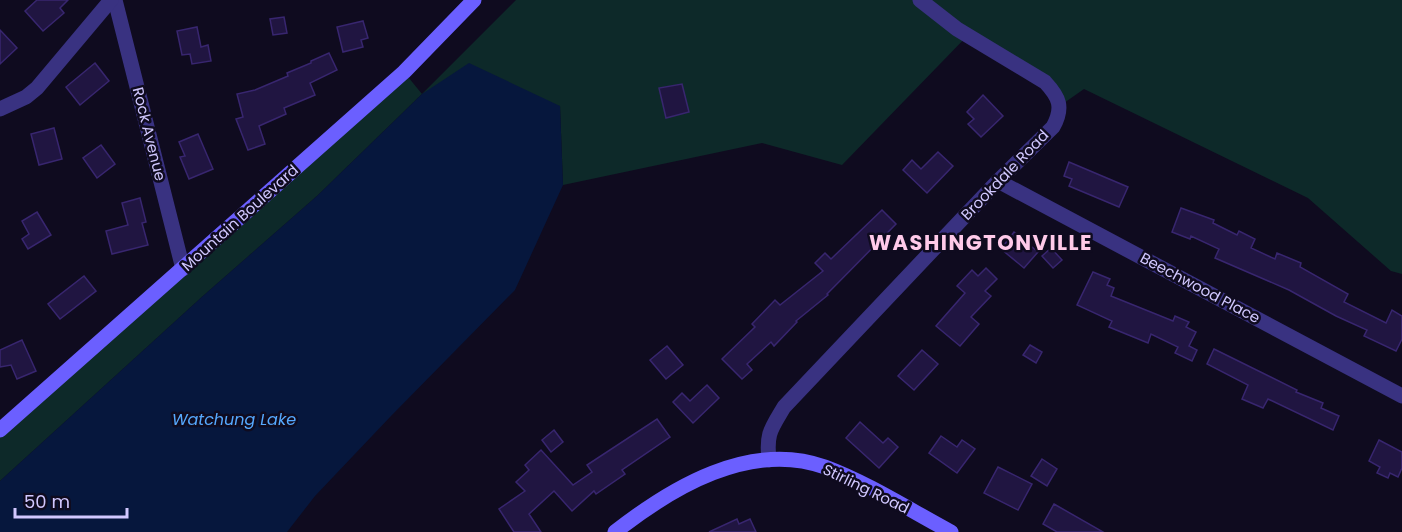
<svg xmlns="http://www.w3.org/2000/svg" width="1402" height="532" viewBox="0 0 1402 532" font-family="Poppins,sans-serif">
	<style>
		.green { fill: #0d2929 }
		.water { fill: #06173d }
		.building { fill: #201541; stroke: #38266f; stroke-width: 1.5 }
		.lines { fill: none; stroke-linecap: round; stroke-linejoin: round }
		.street { stroke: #393281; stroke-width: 15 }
		.secondary { stroke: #6b5fff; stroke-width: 15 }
		.labels { text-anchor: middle; stroke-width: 5; stroke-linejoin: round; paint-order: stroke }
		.street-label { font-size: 15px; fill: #d1c8ff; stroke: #0f0b1f }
		.water-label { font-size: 16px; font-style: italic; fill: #56a9ff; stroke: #0f0b1f }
		.district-label { font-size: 21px; font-weight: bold; letter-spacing: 1.5px; fill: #ffcae9; stroke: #0f0b1f }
	</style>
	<rect width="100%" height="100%" fill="#0f0b1f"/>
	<path class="green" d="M 516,0 L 1402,0 L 1402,274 L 1391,271 L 1308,198 L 1084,89 L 1064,103 L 970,33 L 842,165 L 762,143 L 563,185 L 560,106 L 422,94 L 317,196 L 203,296 L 0,481 L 0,430 L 404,72 L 422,94 Z"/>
	<path class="water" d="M 469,63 L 560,106 L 563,185 L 515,290 L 391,416 L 315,496 L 287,532 L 0,532 L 0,481 L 203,296 L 317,196 L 422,94 Z"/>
	<g class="building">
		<path d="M 37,0 L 68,0 L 60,8 L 64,13 L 43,31 L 25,11 Z"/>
		<path d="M 284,17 L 287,33 L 273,35 L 270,19 Z"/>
		<path d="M 363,21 L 368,38 L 361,40 L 363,47 L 343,52 L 337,27 Z"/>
		<path d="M 197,27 L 201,47 L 208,45 L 211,61 L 192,64 L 190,54 L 182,55 L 177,31 Z"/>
		<path d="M 0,30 L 17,48 L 0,64 Z"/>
		<path d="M 329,53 L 337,70 L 310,83 L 315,95 L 284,108 L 286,114 L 259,126 L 265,144 L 248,150 L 236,119 L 243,117 L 237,94 L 255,90 L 288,76 L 287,73 L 311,63 L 311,61 Z"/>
		<path d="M 95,63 L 109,81 L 80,105 L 66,87 Z"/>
		<path d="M 682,84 L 689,112 L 666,118 L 659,88 Z"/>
		<path d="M 983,95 L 1003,116 L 981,137 L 968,124 L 974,119 L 967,112 Z"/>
		<path d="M 54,128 L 62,159 L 39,165 L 31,134 Z"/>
		<path d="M 198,134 L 213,169 L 189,179 L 180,157 L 185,156 L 179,142 Z"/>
		<path d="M 101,145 L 115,164 L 97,178 L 83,158 Z"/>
		<path d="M 938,152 L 953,166 L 927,193 L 903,170 L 912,160 L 921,169 Z"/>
		<path d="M 1069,162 L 1128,187 L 1119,207 L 1069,186 L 1072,179 L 1064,176 Z"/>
		<path d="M 140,198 L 146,222 L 142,223 L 148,245 L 112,254 L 106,231 L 128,225 L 122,203 Z"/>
		<path d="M 1181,208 L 1214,220 L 1213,223 L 1237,235 L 1239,231 L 1255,239 L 1251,248 L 1275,259 L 1277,253 L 1301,263 L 1300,267 L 1348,294 L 1344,302 L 1386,323 L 1392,310 L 1402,316 L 1402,339 L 1396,351 L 1364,336 L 1367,330 L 1336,316 L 1289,290 L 1215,258 L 1219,249 L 1191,236 L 1190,239 L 1172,232 Z"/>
		<path d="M 882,210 L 896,224 L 827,294 L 828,295 L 796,321 L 797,322 L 774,346 L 771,342 L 747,364 L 752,370 L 742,379 L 722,359 L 755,327 L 752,324 L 775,300 L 780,305 L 823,271 L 815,263 L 825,253 L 831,259 Z"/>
		<path d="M 37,212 L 51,235 L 28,249 L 22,239 L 29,234 L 22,221 Z"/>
		<path d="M 1014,232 L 1038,252 L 1024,268 L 1001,249 Z"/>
		<path d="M 1051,248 L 1062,260 L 1053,268 L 1042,256 Z"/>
		<path d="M 986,268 L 997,279 L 985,291 L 991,296 L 971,317 L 979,324 L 960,346 L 936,326 L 965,293 L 957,286 L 972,270 L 978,276 Z"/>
		<path d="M 1093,272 L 1110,279 L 1107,285 L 1114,288 L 1111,296 L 1173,321 L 1175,316 L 1189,322 L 1186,327 L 1196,332 L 1189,346 L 1197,350 L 1192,361 L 1175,353 L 1178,347 L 1151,334 L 1148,343 L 1109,327 L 1112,321 L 1077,305 Z"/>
		<path d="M 84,276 L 96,291 L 60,319 L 48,304 Z"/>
		<path d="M 22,340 L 36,371 L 17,379 L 11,365 L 0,367 L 0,350 Z"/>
		<path d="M 1030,345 L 1042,352 L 1036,363 L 1023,355 Z"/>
		<path d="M 667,346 L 683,365 L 666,379 L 650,360 Z"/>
		<path d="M 1214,349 L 1297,390 L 1296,392 L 1323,403 L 1321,408 L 1339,416 L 1333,430 L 1268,399 L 1263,408 L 1242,399 L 1248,385 L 1207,364 Z"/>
		<path d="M 922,350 L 938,364 L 914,390 L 898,376 Z"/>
		<path d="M 707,385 L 719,398 L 693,423 L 673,402 L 682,393 L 690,401 Z"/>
		<path d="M 657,419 L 670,437 L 622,470 L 625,474 L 596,494 L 594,491 L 572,511 L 554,491 L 529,514 L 541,532 L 514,532 L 499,509 L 525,491 L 516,482 L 529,470 L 525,465 L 541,450 L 573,485 L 592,472 L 587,465 Z"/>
		<path d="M 860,422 L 883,443 L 888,438 L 898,447 L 879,468 L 846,438 Z"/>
		<path d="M 554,430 L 563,442 L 551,452 L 542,440 Z"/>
		<path d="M 941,436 L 957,447 L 962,440 L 975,449 L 957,473 L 929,453 Z"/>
		<path d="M 1379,440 L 1402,452 L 1402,468 L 1398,477 L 1390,473 L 1388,478 L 1377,473 L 1380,467 L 1369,461 Z"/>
		<path d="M 1042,459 L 1057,469 L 1047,486 L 1031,476 Z"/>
		<path d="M 998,467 L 1032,484 L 1018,510 L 984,493 Z"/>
		<path d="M 1054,504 L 1103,532 L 1057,532 L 1043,524 Z"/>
		<path d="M 737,519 L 739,524 L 750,519 L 756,532 L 709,532 Z"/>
	</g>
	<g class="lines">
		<g class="street">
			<path d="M 115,0 L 183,269"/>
			<path d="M 0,109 L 26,97 L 37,88 L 111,0"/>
			<path d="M 998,181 L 1402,396"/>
			<path d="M 769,460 C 766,433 771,429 784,407 L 998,181 L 1053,127 C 1064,107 1059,97 1045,82 L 957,29 L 920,0"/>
		</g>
		<g class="secondary">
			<path d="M 0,430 L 404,72 L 474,0"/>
			<path d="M 615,532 C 671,488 750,440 825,467 C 868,483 910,510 951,532"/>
		</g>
	</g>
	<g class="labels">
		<g class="street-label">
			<text transform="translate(149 134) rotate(76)" y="5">Rock Avenue</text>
			<text transform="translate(1005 175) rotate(-46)" y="5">Brookdale Road</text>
			<text transform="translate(240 218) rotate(-42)" y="5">Mountain Boulevard</text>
			<text transform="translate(1200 288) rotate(28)" y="5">Beechwood Place</text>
			<text transform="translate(866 489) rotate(26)" y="5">Stirling Road</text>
		</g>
		<g class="water-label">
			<text x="234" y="425">Watchung Lake</text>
		</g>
		<g class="district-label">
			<text x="981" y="250">WASHINGTONVILLE</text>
		</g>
	</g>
	<path d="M15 508v9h112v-9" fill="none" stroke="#d1c8ff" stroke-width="3"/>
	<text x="24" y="508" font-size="18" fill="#d1c8ff" stroke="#0f0b1f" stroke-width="4.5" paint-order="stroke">50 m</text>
</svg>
